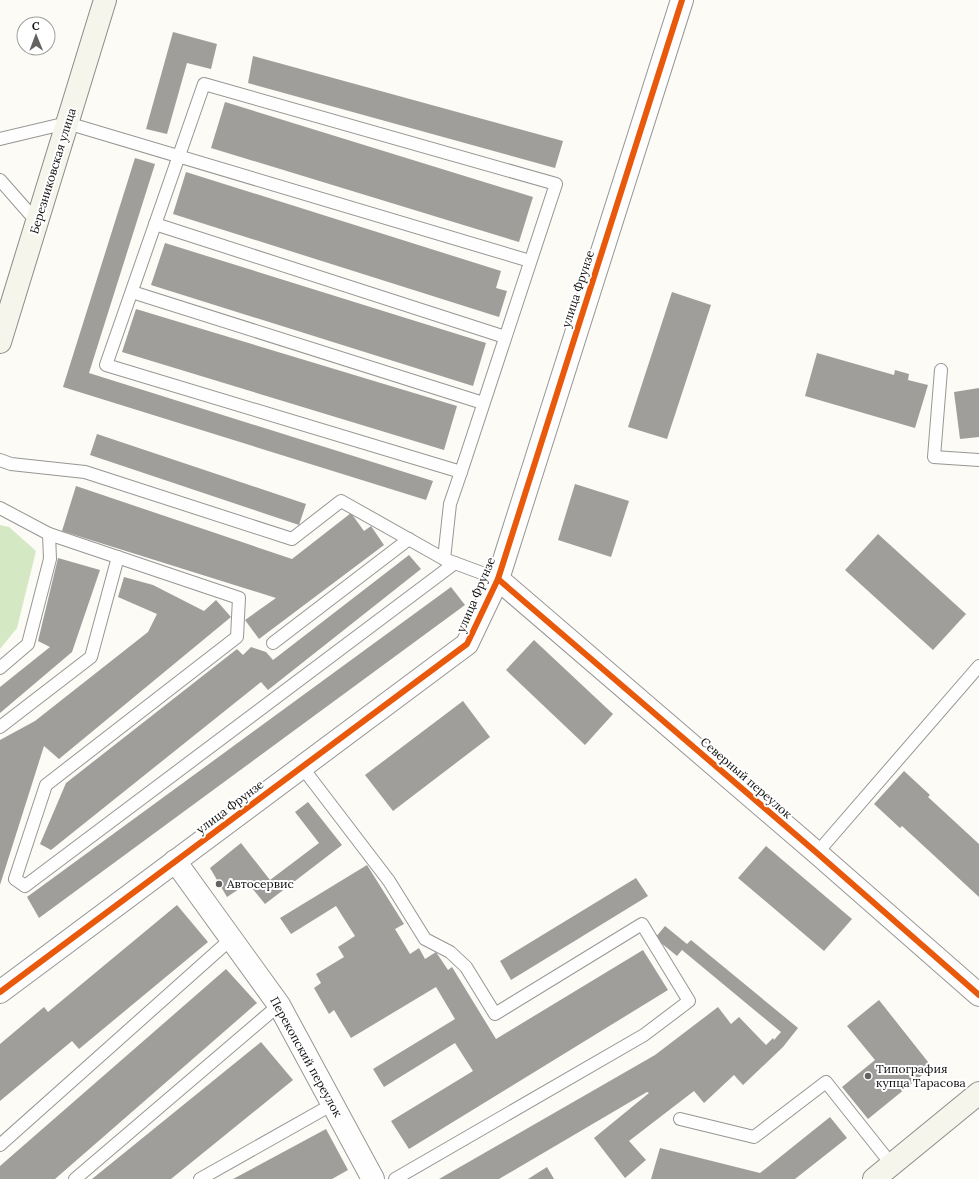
<svg xmlns="http://www.w3.org/2000/svg" width="979" height="1179" viewBox="0 0 979 1179" font-family="Lora,serif">
	<style>
		.forest { fill: #d4e8c4 }
		.building { fill: #a09e9b }
		.lines { fill: none; stroke-linecap: round; stroke-linejoin: round }
		.lane-casing { stroke: #969694; stroke-width: 14 }
		.street-casing { stroke: #969694; stroke-width: 24 }
		.secondary-casing { stroke: #8d8c8a; stroke-width: 24 }
		.lane { stroke: #fffefe; stroke-width: 12 }
		.street { stroke: #fffefe; stroke-width: 22 }
		.secondary { stroke: #f5f5eb; stroke-width: 22 }
		.cycleway-casing { stroke: #fff; stroke-width: 8 }
		.cycleway { stroke: #e8590c; stroke-width: 6 }
		.poi-dot { fill: #636260; stroke: #fff; stroke-width: 1.5 }
		.labels { text-anchor: middle; stroke-width: 4; stroke-linejoin: round; paint-order: stroke }
		.street-label { font-size: 12px; fill: #101010; stroke: #fff }
		.poi-label { font-size: 12px; fill: #101010; stroke: #fff; text-anchor: start }
	</style>
	<rect width="100%" height="100%" fill="#fcfbf6"/>
	<path class="forest" d="M 0,525 L 9,527 L 36,551 L 17,628 L 0,649 Z"/>
	<g class="building">
		<path d="M 173,32 L 217,44 L 211,69 L 187,63 L 167,134 L 146,129 Z"/>
		<path d="M 253,56 L 563,141 L 555,168 L 248,83 Z"/>
		<path d="M 225,102 L 533,197 L 519,242 L 211,148 Z"/>
		<path d="M 135,158 L 155,164 L 89,373 L 433,481 L 426,500 L 63,387 Z"/>
		<path d="M 186,172 L 501,271 L 496,288 L 507,291 L 499,317 L 173,214 Z"/>
		<path d="M 165,243 L 486,343 L 473,386 L 151,285 Z"/>
		<path d="M 672,292 L 711,305 L 667,439 L 628,427 Z"/>
		<path d="M 136,309 L 457,406 L 444,450 L 122,352 Z"/>
		<path d="M 817,353 L 894,375 L 895,370 L 909,374 L 908,380 L 928,385 L 915,428 L 805,396 Z"/>
		<path d="M 979,388 L 979,437 L 960,439 L 954,392 Z"/>
		<path d="M 97,434 L 306,504 L 299,525 L 90,455 Z"/>
		<path d="M 575,484 L 629,501 L 611,557 L 558,540 Z"/>
		<path d="M 76,486 L 292,559 L 351,513 L 364,531 L 371,526 L 384,545 L 259,639 L 245,620 L 276,598 L 62,531 Z"/>
		<path d="M 878,534 L 966,614 L 933,650 L 845,570 Z"/>
		<path d="M 409,555 L 421,569 L 268,690 L 261,682 L 51,850 L 40,844 L 66,783 L 237,649 L 243,655 L 251,647 L 266,652 L 273,660 Z"/>
		<path d="M 58,558 L 100,570 L 72,652 L 0,713 L 0,687 L 50,647 L 38,641 Z"/>
		<path d="M 124,577 L 153,585 L 204,611 L 216,600 L 231,617 L 59,759 L 44,746 L 0,885 L 0,740 L 35,721 L 148,632 L 157,614 L 118,597 Z"/>
		<path d="M 451,587 L 465,605 L 39,918 L 27,897 Z"/>
		<path d="M 534,640 L 613,714 L 585,745 L 506,670 Z"/>
		<path d="M 463,701 L 490,737 L 393,811 L 365,775 Z"/>
		<path d="M 904,771 L 930,795 L 928,797 L 979,844 L 979,897 L 902,826 L 900,828 L 874,804 Z"/>
		<path d="M 308,802 L 342,845 L 265,904 L 248,883 L 227,897 L 210,868 L 241,843 L 270,880 L 319,843 L 295,812 Z"/>
		<path d="M 766,846 L 852,919 L 824,951 L 738,878 Z"/>
		<path d="M 367,865 L 404,924 L 395,929 L 410,954 L 419,948 L 425,959 L 436,952 L 448,970 L 452,967 L 496,1039 L 643,950 L 668,990 L 409,1149 L 391,1121 L 473,1071 L 455,1043 L 384,1087 L 373,1069 L 455,1019 L 436,987 L 351,1038 L 334,1010 L 329,1014 L 314,988 L 321,983 L 316,974 L 344,957 L 338,947 L 355,936 L 336,906 L 291,934 L 280,918 Z"/>
		<path d="M 636,878 L 648,896 L 511,980 L 500,961 Z"/>
		<path d="M 177,905 L 208,942 L 79,1049 L 72,1041 L 0,1101 L 0,1044 L 44,1007 L 48,1012 Z"/>
		<path d="M 665,926 L 687,944 L 691,940 L 798,1028 L 783,1047 L 743,1085 L 734,1075 L 704,1103 L 694,1091 L 629,1141 L 646,1160 L 625,1178 L 594,1138 L 649,1093 L 647,1092 L 499,1179 L 439,1179 L 655,1055 L 718,1007 L 731,1024 L 739,1017 L 766,1045 L 773,1038 L 774,1040 L 781,1032 L 682,950 L 677,956 L 655,938 Z"/>
		<path d="M 226,969 L 257,1003 L 55,1179 L 0,1179 L 0,1166 Z"/>
		<path d="M 879,1000 L 932,1067 L 868,1119 L 842,1087 L 875,1060 L 847,1026 Z"/>
		<path d="M 261,1042 L 293,1080 L 171,1179 L 92,1179 Z"/>
		<path d="M 830,1117 L 847,1138 L 795,1179 L 651,1179 L 660,1148 L 760,1173 Z"/>
		<path d="M 326,1129 L 348,1170 L 332,1179 L 233,1179 Z"/>
		<path d="M 547,1167 L 554,1179 L 528,1179 Z"/>
	</g>
	<g class="lines">
		<defs>
			<g id="lane">
				<path d="M 204,84 L 556,184 L 461,472 L 106,365 Z"/>
				<path d="M 0,139 L 67,123 L 530,261"/>
				<path d="M 0,180 L 37,222"/>
				<path d="M 155,224 L 505,337"/>
				<path d="M 132,292 L 483,403"/>
				<path d="M 941,370 L 934,457 L 979,460"/>
				<path d="M 0,460 L 11,464 L 85,472 L 292,539 L 341,501 L 444,559"/>
				<path d="M 461,472 L 450,504 L 444,559 L 498,579"/>
				<path d="M 0,508 L 49,534 L 239,598 L 237,637 L 46,785 L 15,879 L 25,886 L 455,563"/>
				<path d="M 273,643 L 409,539"/>
				<path d="M 0,668 L 28,644 L 50,559 L 49,534"/>
				<path d="M 0,727 L 91,657 L 118,557"/>
				<path d="M 302,767 L 389,881 L 425,939 L 450,952 L 466,967 L 495,1014 L 642,924 L 689,1001 L 644,1035 L 395,1179"/>
				<path d="M 817,853 L 979,666"/>
				<path d="M 680,1119 L 754,1137 L 826,1082 L 892,1165"/>
				<path d="M 0,1145 L 231,939"/>
				<path d="M 75,1179 L 279,1005"/>
				<path d="M 200,1179 L 333,1104"/>
			</g>
			<g id="street">
				<path d="M 498,579 L 817,853 L 979,995"/>
				<path d="M 175,861 L 279,1005 L 373,1179"/>
				<path d="M 0,992 L 467,644 L 498,579 L 682,0"/>
			</g>
			<g id="secondary">
				<path d="M 0,342 L 105,0"/>
				<path d="M 874,1179 L 979,1093"/>
			</g>
		</defs>
		<use href="#lane" class="lane-casing"/>
		<use href="#street" class="street-casing"/>
		<use href="#secondary" class="secondary-casing"/>
		<use href="#lane" class="lane"/>
		<use href="#street" class="street"/>
		<use href="#secondary" class="secondary"/>
		<defs>
			<g id="cycleway">
				<path d="M 498,579 L 817,853 L 979,995"/>
				<path d="M 0,992 L 467,644 L 498,579 L 682,0"/>
			</g>
		</defs>
		<use href="#cycleway" class="cycleway-casing"/>
		<use href="#cycleway" class="cycleway"/>
	</g>
	<g class="poi-dot">
		<circle cx="219" cy="884" r="4"/>
		<circle cx="868" cy="1076" r="4"/>
	</g>
	<g class="labels">
		<g class="street-label">
			<text transform="translate(53 171) rotate(-73)" y="4">Березниковская улица</text>
			<text transform="translate(578 289) rotate(-72)" y="4">улица Фрунзе</text>
			<text transform="translate(476 595) rotate(-67)" y="4">улица Фрунзе</text>
			<text transform="translate(746 778) rotate(41)" y="4">Северный переулок</text>
			<text transform="translate(230 807) rotate(-37)" y="4">улица Фрунзе</text>
			<text transform="translate(306 1057) rotate(61)" y="4">Перекопский переулок</text>
		</g>
		<g class="poi-label">
			<text x="227" y="888">Автосервис</text>
			<text x="876" y="1073">Типография<tspan x="876" dy="14">купца Тарасова</tspan></text>
		</g>
	</g>
	<g transform="translate(36 36) rotate(359)"><circle r="19" fill="#ffffff" stroke="#9f9f9f"/>
	<path d="M0-3L7 15L0 10L-7 15Z" fill="#636260"/>
	<text y="-6" font-size="11" font-weight="bold" text-anchor="middle" fill="#101010">С</text>
	</g>
</svg>
